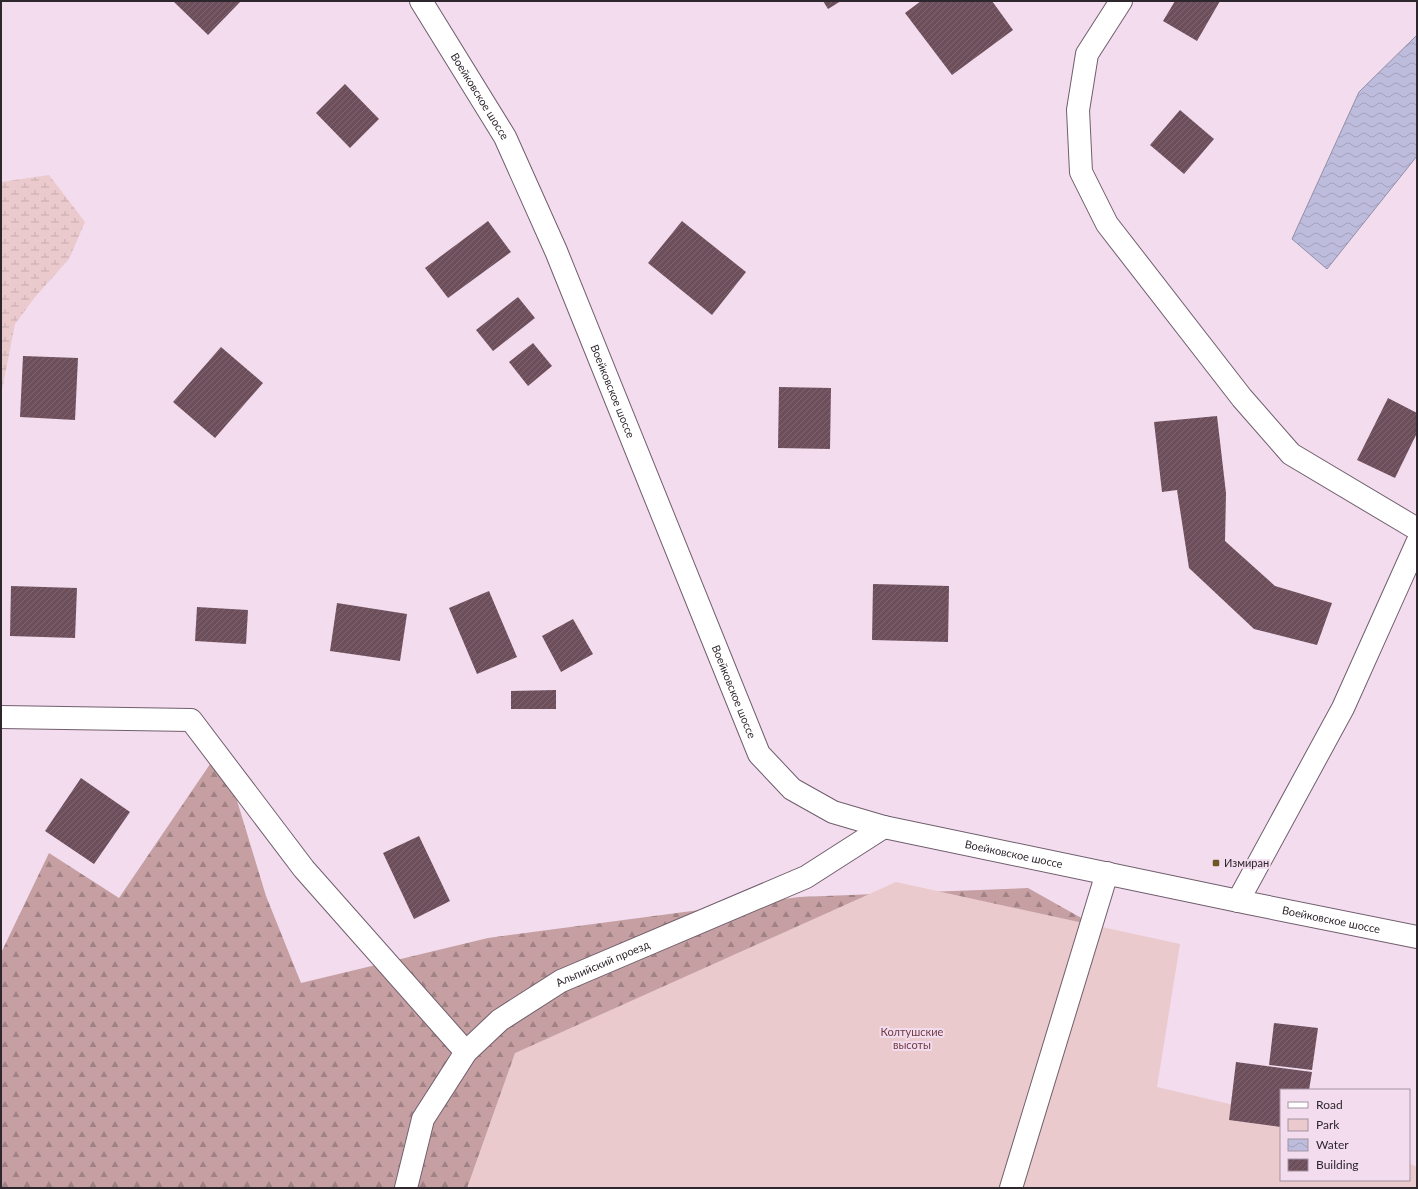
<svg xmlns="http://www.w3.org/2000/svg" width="1418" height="1189" viewBox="0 0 1418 1189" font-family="Lato,sans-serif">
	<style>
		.forest { fill: url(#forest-firs) }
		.wetland { fill: url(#wetland-marsh) }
		.green { fill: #eacacc }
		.water { fill: url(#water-waves); stroke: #928fa8 }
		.building { fill: url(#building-hatch) }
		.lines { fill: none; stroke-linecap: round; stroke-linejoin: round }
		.minor-casing { stroke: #705e6d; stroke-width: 24 }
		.minor { stroke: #fff; stroke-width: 22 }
		.poi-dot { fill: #6f5627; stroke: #f2dcee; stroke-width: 1.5 }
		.labels { text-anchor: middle; stroke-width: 4; stroke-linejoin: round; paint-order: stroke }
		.street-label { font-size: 11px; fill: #2e262d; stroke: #f2dcee }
		.poi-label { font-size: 11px; fill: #2e262d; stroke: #f2dcee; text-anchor: start }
		.park-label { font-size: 11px; fill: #703b40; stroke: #f2dcee }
	</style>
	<defs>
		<pattern id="forest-firs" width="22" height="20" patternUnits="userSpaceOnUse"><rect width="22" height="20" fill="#c59fa1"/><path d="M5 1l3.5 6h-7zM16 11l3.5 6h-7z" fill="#a08184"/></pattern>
		<pattern id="wetland-marsh" width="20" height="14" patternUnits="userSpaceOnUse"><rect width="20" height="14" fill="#eacacc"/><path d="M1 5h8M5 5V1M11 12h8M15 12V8" fill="none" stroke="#c9adb0"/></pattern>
		<pattern id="water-waves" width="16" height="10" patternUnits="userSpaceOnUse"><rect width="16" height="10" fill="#bdbcdc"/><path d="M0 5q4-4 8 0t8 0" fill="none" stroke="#a3a1bd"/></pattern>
		<pattern id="building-hatch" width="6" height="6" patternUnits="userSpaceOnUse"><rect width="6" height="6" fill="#6d4f5b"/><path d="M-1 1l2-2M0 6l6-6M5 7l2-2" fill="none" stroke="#7e656f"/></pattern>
	</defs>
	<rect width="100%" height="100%" fill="#f2dcee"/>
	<path class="forest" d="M 221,748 L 266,896 L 301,983 L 488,938 L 799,897 L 1028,888 L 1092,924 L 1127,1188 L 1,1188 L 1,953 L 49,853 L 119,898 Z"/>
	<path class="wetland" d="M 49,175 L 85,222 L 69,259 L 35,297 L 15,324 L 1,395 L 1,182 Z"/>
	<path class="green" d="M 896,882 L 1180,944 L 1157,1087 L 1281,1116 L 1281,1180 L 1409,1180 L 1409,1163 L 1417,1167 L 1417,1188 L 467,1188 L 515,1053 Z"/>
	<path class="water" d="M 1417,35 L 1417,156 L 1327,269 L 1292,239 L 1359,92 Z"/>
	<g class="building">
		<path d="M 173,1 L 241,1 L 208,35 Z"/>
		<path d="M 823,1 L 841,1 L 828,9 Z"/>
		<path d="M 921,1 L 992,1 L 1013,30 L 952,75 L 905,13 Z"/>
		<path d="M 1175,1 L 1220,1 L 1197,41 L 1163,21 Z"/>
		<path d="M 345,84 L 379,119 L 350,148 L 316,113 Z"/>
		<path d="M 1180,110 L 1214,139 L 1184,174 L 1150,145 Z"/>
		<path d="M 488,221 L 511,252 L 448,298 L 425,268 Z"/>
		<path d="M 682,221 L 746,272 L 712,315 L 648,263 Z"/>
		<path d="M 518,297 L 535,318 L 493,351 L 476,330 Z"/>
		<path d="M 533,343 L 552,366 L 528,386 L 509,362 Z"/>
		<path d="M 221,347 L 263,383 L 215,438 L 173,402 Z"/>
		<path d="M 23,356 L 78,358 L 75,420 L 20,417 Z"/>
		<path d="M 779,387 L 831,388 L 830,449 L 778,448 Z"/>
		<path d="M 1388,398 L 1417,413 L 1417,433 L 1395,478 L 1357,460 Z"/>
		<path d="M 1217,416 L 1226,493 L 1225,541 L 1275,586 L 1332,603 L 1317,645 L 1254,629 L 1189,568 L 1177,490 L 1162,492 L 1154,422 Z"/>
		<path d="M 873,584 L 949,586 L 948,642 L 872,640 Z"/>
		<path d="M 11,586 L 77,588 L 75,638 L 10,636 Z"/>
		<path d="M 489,591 L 517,657 L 477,674 L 449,608 Z"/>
		<path d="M 337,603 L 407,614 L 400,661 L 330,651 Z"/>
		<path d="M 197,607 L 248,610 L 246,644 L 195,641 Z"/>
		<path d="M 573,619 L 593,654 L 561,672 L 542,636 Z"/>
		<path d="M 556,690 L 556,709 L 511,709 L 511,691 Z"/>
		<path d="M 81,778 L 130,812 L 94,864 L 45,831 Z"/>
		<path d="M 419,836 L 450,901 L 414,919 L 383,853 Z"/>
		<path d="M 1274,1023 L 1318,1028 L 1312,1070 L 1269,1065 Z"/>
		<path d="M 1236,1062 L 1312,1072 L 1309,1090 L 1281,1090 L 1281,1127 L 1229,1120 Z"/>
	</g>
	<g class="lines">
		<defs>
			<g id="minor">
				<path id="s1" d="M 421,1 L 505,137 L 556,251 L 759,754 L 792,789 L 833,812 L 884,827 L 1248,903 L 1417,937"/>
				<path d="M 1121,1 L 1087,54 L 1078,110 L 1081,172 L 1107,224 L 1242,398 L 1291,454 L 1417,529"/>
				<path d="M 1,717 L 191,720 L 304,869 L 466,1052"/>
				<path d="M 1238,901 L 1343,708 L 1417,543"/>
				<path id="s2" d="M 406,1188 L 423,1119 L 466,1052 L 500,1020 L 561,981 L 806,877 L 884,827"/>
				<path d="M 1011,1188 L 1107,873"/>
			</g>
		</defs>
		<use href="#minor" class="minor-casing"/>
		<use href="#minor" class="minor"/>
	</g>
	<rect class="poi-dot" x="1212" y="859" width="8" height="8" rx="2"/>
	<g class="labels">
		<g class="street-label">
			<text dy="4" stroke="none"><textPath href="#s1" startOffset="112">Воейковское шоссе</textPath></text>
			<text dy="4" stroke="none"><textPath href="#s1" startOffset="436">Воейковское шоссе</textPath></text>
			<text dy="4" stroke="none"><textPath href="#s1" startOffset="760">Воейковское шоссе</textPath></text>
			<text dy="4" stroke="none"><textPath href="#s1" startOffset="1108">Воейковское шоссе</textPath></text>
			<text dy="4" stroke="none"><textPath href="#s1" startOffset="1432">Воейковское шоссе</textPath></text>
			<text dy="4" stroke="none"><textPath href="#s2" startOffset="315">Альпийский проезд</textPath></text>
		</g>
		<g class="poi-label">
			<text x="1224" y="867">Измиран</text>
		</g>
		<g class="park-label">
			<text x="912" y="1036">Колтушские<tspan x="912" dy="13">высоты</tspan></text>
		</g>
	</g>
	<rect width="1418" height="1189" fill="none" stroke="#2e262d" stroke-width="4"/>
	<rect x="1280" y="1089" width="130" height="92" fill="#f2dcee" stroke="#a493a1"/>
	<rect x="1288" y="1102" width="20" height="6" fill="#ffffff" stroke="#a493a1"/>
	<text x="1316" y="1109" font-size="12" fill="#2e262d">Road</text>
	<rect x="1288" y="1119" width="20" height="12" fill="#eacacc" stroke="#a493a1"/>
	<text x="1316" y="1129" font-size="12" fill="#2e262d">Park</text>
	<rect x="1288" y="1139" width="20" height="12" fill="url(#water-waves)" stroke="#a493a1"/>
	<text x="1316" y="1149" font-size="12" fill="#2e262d">Water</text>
	<rect x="1288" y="1159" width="20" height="12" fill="url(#building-hatch)" stroke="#a493a1"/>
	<text x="1316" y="1169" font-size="12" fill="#2e262d">Building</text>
</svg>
